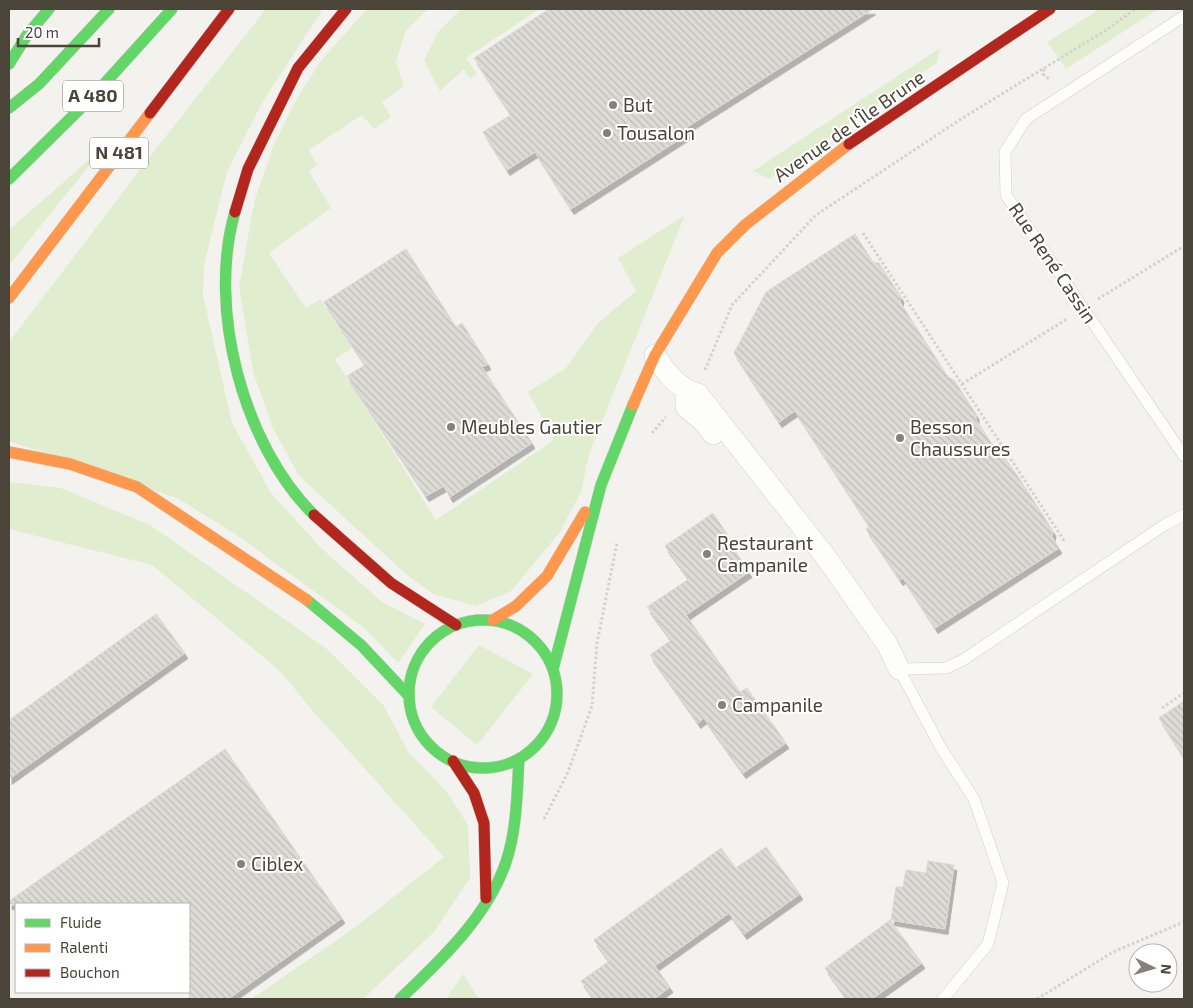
<svg xmlns="http://www.w3.org/2000/svg" width="1193" height="1008" viewBox="0 0 1193 1008" font-family="'Exo 2',sans-serif">
	<style>
		.grass { fill: #e1edcf }
		.building { fill: url(#building-back-hatch); stroke: #dcd9d4; filter: url(#shadow) }
		.lines { fill: none; stroke-linecap: round; stroke-linejoin: round }
		.lane-casing { stroke: #d2d0cb; stroke-width: 12 }
		.street-casing { stroke: #d2d0cb; stroke-width: 22 }
		.fast-casing { stroke: #d2cfc5; stroke-width: 12 }
		.slow-casing { stroke: #d2cfc5; stroke-width: 12 }
		.jam-casing { stroke: #d2cfc5; stroke-width: 12 }
		.path { stroke: #d3d2cc; stroke-width: 3; stroke-dasharray: 2.5 2.5; stroke-linecap: butt }
		.lane { stroke: #fdfdfc; stroke-width: 11 }
		.street { stroke: #fdfdfc; stroke-width: 21 }
		.fast { stroke: #63d668; stroke-width: 11 }
		.slow { stroke: #ff974d; stroke-width: 11 }
		.jam { stroke: #b3261e; stroke-width: 11 }
		.poi-dot { fill: #868178; stroke: #fff; stroke-width: 2 }
		.labels { text-anchor: middle; stroke-width: 4; stroke-linejoin: round; paint-order: stroke }
		.shield { fill: #fff; stroke: #807c74; stroke-width: 1 }
		.shield-label { font-size: 18px; font-weight: bold; fill: #4a4439 }
		.poi-label { font-size: 19px; fill: #4a4439; stroke: #fff; text-anchor: start }
		.street-label { font-size: 19px; fill: #4a4439; stroke: #fff }
	</style>
	<defs>
		<pattern id="building-back-hatch" width="6" height="6" patternUnits="userSpaceOnUse" patternTransform="scale(1.25)"><rect width="6" height="6" fill="#dddbd6"/><path d="M-1 5l2 2M0 0l6 6M5-1l2 2" fill="none" stroke="#bfbdb8"/></pattern>
		<filter id="shadow"><feDropShadow dx="3" dy="5.5" stdDeviation="0" flood-color="#0004"/></filter>
	</defs>
	<rect width="100%" height="100%" fill="#f4f2ee"/>
	<g class="grass">
		<path d="M 266,9 L 323,9 L 262,103 L 227,172 L 204,265 L 203,295 L 232,423 L 271,493 L 321,548 L 382,602 L 425,624 L 398,663 L 363,627 L 235,534 L 179,499 L 9,441 L 9,342 L 155,150 Z"/>
		<path d="M 367,9 L 428,9 L 405,32 L 396,62 L 404,86 L 382,102 L 391,117 L 374,129 L 362,115 L 309,150 L 317,165 L 309,171 L 331,208 L 269,253 L 306,308 L 320,299 L 352,348 L 335,359 L 436,520 L 554,440 L 528,392 L 566,368 L 598,323 L 636,291 L 618,258 L 685,215 L 589,454 L 581,492 L 560,532 L 511,591 L 476,606 L 433,594 L 407,575 L 299,476 L 273,428 L 253,372 L 239,286 L 255,199 L 274,144 L 295,102 L 320,62 Z"/>
		<path d="M 461,9 L 539,9 L 466,58 L 477,74 L 470,79 L 464,69 L 440,91 L 424,61 L 438,32 Z"/>
		<path d="M 1100,9 L 1158,9 L 1066,69 L 1047,42 Z"/>
		<path d="M 940,48 L 937,63 L 769,179 L 753,171 Z"/>
		<path d="M 106,145 L 9,265 L 9,230 Z"/>
		<path d="M 9,482 L 61,488 L 150,525 L 327,649 L 384,706 L 408,752 L 447,792 L 468,825 L 470,878 L 434,932 L 363,999 L 251,999 L 353,929 L 444,857 L 313,711 L 279,670 L 152,565 L 9,529 Z"/>
		<path d="M 479,645 L 533,674 L 477,745 L 431,707 Z"/>
		<path d="M 463,974 L 479,999 L 446,999 Z"/>
	</g>
	<g class="building">
		<path d="M 549,9 L 873,9 L 687,127 L 691,132 L 571,209 L 535,152 L 507,170 L 483,132 L 511,115 L 474,58 Z"/>
		<path d="M 855,234 L 873,262 L 879,263 L 901,297 L 900,302 L 948,377 L 954,380 L 976,414 L 976,420 L 1000,456 L 1005,458 L 1017,475 L 1053,531 L 1052,537 L 1059,548 L 935,628 L 903,578 L 900,580 L 866,529 L 870,527 L 795,411 L 779,422 L 734,353 L 766,292 Z"/>
		<path d="M 406,249 L 456,327 L 462,323 L 488,364 L 482,367 L 532,443 L 450,497 L 444,486 L 426,496 L 369,410 L 347,376 L 365,365 L 324,302 Z"/>
		<path d="M 713,513 L 731,540 L 729,542 L 749,572 L 686,615 L 740,692 L 747,688 L 786,743 L 743,773 L 704,718 L 698,723 L 650,655 L 671,640 L 647,607 L 689,579 L 665,546 Z"/>
		<path d="M 156,614 L 185,653 L 9,779 L 9,720 Z"/>
		<path d="M 1184,701 L 1184,758 L 1159,718 Z"/>
		<path d="M 225,749 L 342,918 L 228,999 L 189,999 L 189,904 L 9,904 L 9,901 Z"/>
		<path d="M 766,847 L 800,894 L 744,934 L 729,913 L 655,966 L 670,987 L 654,999 L 594,999 L 581,981 L 609,961 L 594,940 L 721,848 L 736,868 Z"/>
		<path d="M 928,861 L 954,865 L 945,929 L 891,920 L 896,887 L 903,887 L 906,870 L 926,873 Z"/>
		<path d="M 890,920 L 922,963 L 872,999 L 847,999 L 825,968 Z"/>
	</g>
	<g class="lines">
		<defs>
			<g id="lane">
				<path d="M 1184,16 L 1026,119 L 1005,152 L 1006,195 L 1184,456"/>
				<path d="M 943,999 L 988,944 L 1003,883 L 974,799 L 941,748 L 899,669 L 946,668 L 963,660 L 1166,524 L 1184,515"/>
			</g>
			<g id="street">
				<path d="M 655,355 C 665,372 678,389 698,394 L 825,556 L 887,644 L 899,669"/>
				<path d="M 686,391 L 686,407 L 704,422 L 713,434"/>
			</g>
			<g id="fast">
				<path d="M 9,64 L 27,35 L 49,9"/>
				<path d="M 9,108 L 39,84 L 109,9"/>
				<path d="M 9,179 L 96,93 L 172,9"/>
				<path d="M 235,212 C 207,308 243,445 314,515"/>
				<path d="M 307,600 L 361,645 L 409,696"/>
				<circle cx="483" cy="694" r="74"/>
				<path d="M 553,669 L 601,485 L 633,405"/>
				<path d="M 400,999 C 442,959 487,917 506,862 C 517,829 517,793 519,759"/>
			</g>
			<g id="slow">
				<path d="M 9,298 L 150,113"/>
				<path d="M 633,405 L 655,355 L 717,253 L 745,225 L 849,144"/>
				<path d="M 9,452 L 70,464 L 137,487 L 307,600"/>
				<path d="M 493,620 L 516,606 L 547,576 L 585,512"/>
			</g>
			<g id="jam">
				<path d="M 150,113 L 229,9"/>
				<path d="M 849,144 L 1050,9"/>
				<path d="M 235,212 L 248,169 L 298,68 L 346,9"/>
				<path d="M 314,515 L 391,583 L 456,625"/>
				<path d="M 453,761 L 474,793 L 484,823 L 486,898"/>
			</g>
		</defs>
		<use href="#lane" class="lane-casing"/>
		<use href="#street" class="street-casing"/>
		<use href="#fast" class="fast-casing"/>
		<use href="#slow" class="slow-casing"/>
		<use href="#jam" class="jam-casing"/>
		<g class="path">
			<path d="M 1044,69 L 1043,74 L 1050,80"/>
			<path d="M 863,233 L 1065,542"/>
			<path d="M 1098,299 L 1184,246"/>
			<path d="M 705,370 L 732,305 L 816,215 L 961,119 L 1108,29 L 1135,9"/>
			<path d="M 962,384 L 1067,319"/>
			<path d="M 652,433 L 666,417"/>
			<path d="M 1162,708 L 1184,693"/>
			<path d="M 544,819 L 568,772 L 592,706 L 597,643 L 617,543"/>
			<path d="M 1037,999 L 1113,952 L 1184,922"/>
		</g>
		<use href="#lane" class="lane"/>
		<use href="#street" class="street"/>
		<use href="#fast" class="fast"/>
		<use href="#slow" class="slow"/>
		<use href="#jam" class="jam"/>
	</g>
	<g class="poi-dot">
		<circle cx="613" cy="105" r="5"/>
		<circle cx="607" cy="133" r="5"/>
		<circle cx="451" cy="427" r="5"/>
		<circle cx="900" cy="438" r="5"/>
		<circle cx="707" cy="554" r="5"/>
		<circle cx="722" cy="705" r="5"/>
		<circle cx="241" cy="864" r="5"/>
	</g>
	<g class="labels">
		<g class="shield">
			<rect x="63" y="80.5" width="60" height="31" rx="4"/>
			<rect x="90" y="137.5" width="58" height="31" rx="4"/>
		</g>
		<g class="shield-label">
			<text x="93" y="102">A 480</text>
			<text x="119" y="159">N 481</text>
		</g>
		<g class="poi-label">
			<text x="623" y="112">But</text>
			<text x="617" y="140">Tousalon</text>
			<text x="461" y="434">Meubles Gautier</text>
			<text x="910" y="434">Besson<tspan x="910" dy="22">Chaussures</tspan></text>
			<text x="717" y="550">Restaurant<tspan x="717" dy="22">Campanile</tspan></text>
			<text x="732" y="712">Campanile</text>
			<text x="251" y="871">Ciblex</text>
		</g>
		<g class="street-label">
			<text transform="translate(849 126) rotate(-35)" y="7">Avenue de l'Île Brune</text>
			<text transform="translate(1053 263) rotate(56)" y="7">Rue René Cassin</text>
		</g>
	</g>
	<rect width="1193" height="1008" fill="none" stroke="#4a4439" stroke-width="20"/>
	<rect x="15" y="903" width="175" height="90" fill="#ffffff" stroke="#b7b4b0"/>
	<rect x="25" y="919" width="25" height="8" fill="#63d668" stroke="#b7b4b0"/>
	<text x="60" y="928" font-size="15" fill="#4a4439">Fluide</text>
	<rect x="25" y="944" width="25" height="8" fill="#ff974d" stroke="#b7b4b0"/>
	<text x="60" y="953" font-size="15" fill="#4a4439">Ralenti</text>
	<rect x="25" y="969" width="25" height="8" fill="#b3261e" stroke="#b7b4b0"/>
	<text x="60" y="978" font-size="15" fill="#4a4439">Bouchon</text>
	<g transform="translate(1153 968) rotate(95)"><circle r="24" fill="#ffffff" stroke="#b7b4b0"/>
	<path d="M0-4L9 19L0 12L-9 19Z" fill="#868178"/>
	<text y="-8" font-size="14" font-weight="bold" text-anchor="middle" fill="#4a4439">N</text>
	</g>
	<path d="M18 38v8h81v-8" fill="none" stroke="#4a4439" stroke-width="2.5"/>
	<text x="25" y="38" font-size="15" fill="#4a4439" stroke="#ffffff" stroke-width="4" paint-order="stroke">20 m</text>
</svg>
